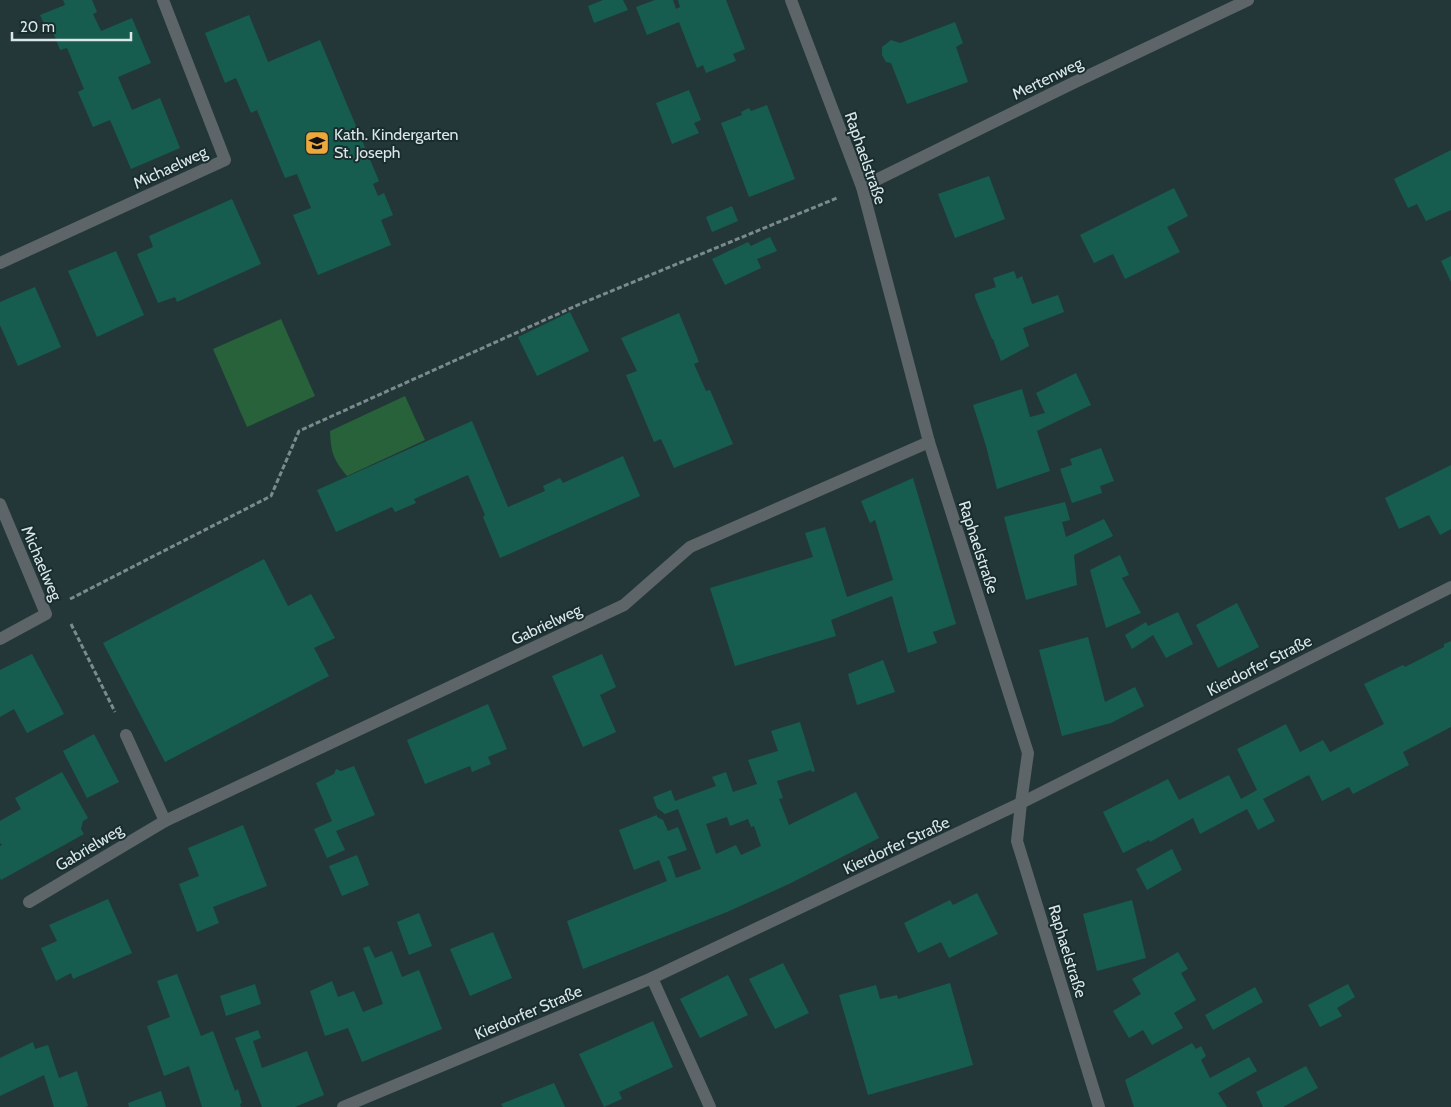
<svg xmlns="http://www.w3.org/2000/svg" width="1451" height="1107" viewBox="0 0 1451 1107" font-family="Cabin,sans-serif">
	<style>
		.green { fill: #27623a }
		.building { fill: #165d4f; fill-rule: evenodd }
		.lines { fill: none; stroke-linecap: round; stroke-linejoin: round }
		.path { stroke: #7b8b8d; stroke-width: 3; stroke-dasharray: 5 2.5; stroke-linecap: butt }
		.lane { stroke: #5d6569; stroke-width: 12 }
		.street { stroke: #5d6569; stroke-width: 12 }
		.labels { text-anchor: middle; stroke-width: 4; stroke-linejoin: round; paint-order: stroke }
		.street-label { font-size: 16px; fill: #dae6e7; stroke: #192d2f }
		.poi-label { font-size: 16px; fill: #dae6e7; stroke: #192d2f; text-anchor: start }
	</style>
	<rect width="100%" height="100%" fill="#233739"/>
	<g class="green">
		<path d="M 281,319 L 315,396 L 247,427 L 213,349 Z"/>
		<path d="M 405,396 L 425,440 L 347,476 C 333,459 331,453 330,431 Z"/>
	</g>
	<g class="building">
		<path d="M 63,0 L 92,0 L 97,12 L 93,14 L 101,31 L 132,18 L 151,63 L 118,77 L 132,110 L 160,98 L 180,148 L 131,169 L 110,120 L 93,127 L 78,92 L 84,89 L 67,48 L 60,50 L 53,32 L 48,33 L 40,15 L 65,5 Z"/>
		<path d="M 603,0 L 623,0 L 628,10 L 594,23 L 588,6 Z"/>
		<path d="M 655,0 L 673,0 L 676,9 L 680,7 L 678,0 L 726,0 L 745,49 L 733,54 L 736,61 L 706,73 L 703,65 L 697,68 L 679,22 L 647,35 L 636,7 Z"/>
		<path d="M 249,15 L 268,62 L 320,40 L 379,181 L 373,184 L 378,196 L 384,193 L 393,215 L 381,220 L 391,245 L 318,275 L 293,215 L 311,208 L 297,174 L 285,178 L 257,110 L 251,113 L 236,78 L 225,83 L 205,33 Z"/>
		<path d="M 955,22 L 963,43 L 956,47 L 968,82 L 907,104 L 891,63 L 886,62 L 882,55 L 882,47 L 891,40 L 900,43 Z"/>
		<path d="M 689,90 L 701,120 L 694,123 L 699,133 L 672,144 L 656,103 Z"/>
		<path d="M 767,105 L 795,179 L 749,197 L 721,123 L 742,115 L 741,112 L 749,108 L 751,111 Z"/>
		<path d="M 1451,150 L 1451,210 L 1426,221 L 1417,204 L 1408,208 L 1394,179 Z"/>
		<path d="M 989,176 L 1005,219 L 955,238 L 938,194 Z"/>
		<path d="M 1174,188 L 1188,216 L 1167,227 L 1180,252 L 1125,279 L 1113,254 L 1094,263 L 1080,235 Z"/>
		<path d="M 232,199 L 261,264 L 177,302 L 175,297 L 158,303 L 137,254 L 153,247 L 149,236 Z"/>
		<path d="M 732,206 L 738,221 L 712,232 L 706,217 Z"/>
		<path d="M 770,237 L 777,251 L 757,259 L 761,268 L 725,285 L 712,259 L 748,242 L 751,246 Z"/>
		<path d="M 116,251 L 144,315 L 97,337 L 68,271 Z"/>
		<path d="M 1451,256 L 1451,282 L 1441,261 Z"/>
		<path d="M 1014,271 L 1017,279 L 1022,276 L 1032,304 L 1058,295 L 1064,312 L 1023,328 L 1029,346 L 1001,361 L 993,339 L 992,339 L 975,297 L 975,294 L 996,287 L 993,278 Z"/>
		<path d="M 35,287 L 61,347 L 18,366 L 0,325 L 0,302 Z"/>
		<path d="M 570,312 L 589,351 L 537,376 L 518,337 Z"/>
		<path d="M 679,313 L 699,362 L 694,364 L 706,391 L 710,390 L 733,444 L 674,468 L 661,439 L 654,442 L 626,375 L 637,371 L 621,338 Z"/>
		<path d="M 1076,373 L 1091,405 L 1037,431 L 1050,471 L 997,489 L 986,446 L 973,405 L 1022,389 L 1030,417 L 1045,413 L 1036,393 Z"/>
		<path d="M 472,421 L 508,507 L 545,491 L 543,486 L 560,478 L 563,483 L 623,456 L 640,496 L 500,558 L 483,517 L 485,515 L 468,475 L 414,499 L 416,503 L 395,512 L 392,507 L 336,532 L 317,490 Z"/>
		<path d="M 1101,448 L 1114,481 L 1100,486 L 1102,493 L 1072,503 L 1060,469 L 1072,465 L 1070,459 Z"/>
		<path d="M 1451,465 L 1451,529 L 1440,535 L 1429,515 L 1399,529 L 1385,498 Z"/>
		<path d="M 913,478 L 956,624 L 933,632 L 937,643 L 908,653 L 892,596 L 831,620 L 836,636 L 735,666 L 710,588 L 813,557 L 805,533 L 825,527 L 847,597 L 893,580 L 875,520 L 870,523 L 861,501 Z"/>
		<path d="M 1065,502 L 1070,520 L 1062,522 L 1066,537 L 1104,519 L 1113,536 L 1074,555 L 1077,585 L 1026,600 L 1004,517 Z"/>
		<path d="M 1120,555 L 1129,575 L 1122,578 L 1141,613 L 1106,628 L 1090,570 Z"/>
		<path d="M 264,559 L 288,606 L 311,594 L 335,638 L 314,648 L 329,676 L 165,762 L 103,643 Z"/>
		<path d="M 1237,603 L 1259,647 L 1218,668 L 1196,625 Z"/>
		<path d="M 1178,612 L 1193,644 L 1166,658 L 1153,635 L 1132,649 L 1125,635 L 1146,622 L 1148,626 Z"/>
		<path d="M 1088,637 L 1105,702 L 1135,687 L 1144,706 L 1111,723 L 1062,736 L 1039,650 Z"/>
		<path d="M 1451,641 L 1451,727 L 1403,752 L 1409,765 L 1353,794 L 1349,787 L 1322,801 L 1309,775 L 1263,799 L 1275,821 L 1258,830 L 1247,809 L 1200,834 L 1193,818 L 1150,842 L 1149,840 L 1123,853 L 1103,812 L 1168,779 L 1179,800 L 1229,775 L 1241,799 L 1257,790 L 1237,749 L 1286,724 L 1300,752 L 1323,740 L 1330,752 L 1384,724 L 1364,684 L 1403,665 L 1405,667 L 1444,647 L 1444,644 Z"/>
		<path d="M 32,654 L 64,714 L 27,733 L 14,709 L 0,717 L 0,670 Z"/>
		<path d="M 602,654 L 616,687 L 600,695 L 616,732 L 583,747 L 552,676 Z"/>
		<path d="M 883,660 L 895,692 L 857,705 L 848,674 Z"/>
		<path d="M 488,704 L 507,749 L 488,757 L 491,764 L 472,772 L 470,766 L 425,784 L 407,740 Z"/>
		<path d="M 800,722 L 815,771 L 812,772 L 811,770 L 777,781 L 783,798 L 779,799 L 789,825 L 856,792 L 879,838 L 791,883 L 727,912 L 583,969 L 567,921 L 667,881 L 659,860 L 634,870 L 619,830 L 657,815 L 657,817 L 663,820 L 668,831 L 678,827 L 687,850 L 667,857 L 670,860 L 676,878 L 701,869 L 678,809 L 665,814 L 657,808 L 653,797 L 671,790 L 675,801 L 716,786 L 712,777 L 726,772 L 733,792 L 757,784 L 748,760 L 778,751 L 771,731 ZM 727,817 L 730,826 L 748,819 L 751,827 L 754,826 L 761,846 L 741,855 L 736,845 L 716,854 L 706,824 Z"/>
		<path d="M 94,734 L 119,782 L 87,798 L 63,751 Z"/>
		<path d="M 354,766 L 375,815 L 336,831 L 345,850 L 327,858 L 314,829 L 332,821 L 316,783 L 334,774 L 336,769 L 341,771 Z"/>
		<path d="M 62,772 L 88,818 L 83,821 L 81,829 L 84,834 L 1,880 L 0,878 L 0,846 L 2,845 L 0,843 L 0,821 L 21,809 L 15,798 Z"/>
		<path d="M 243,825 L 267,886 L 213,907 L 219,923 L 197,932 L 179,884 L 199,876 L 188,848 Z"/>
		<path d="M 1172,849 L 1182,870 L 1147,890 L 1136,869 Z"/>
		<path d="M 357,855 L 369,885 L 342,896 L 329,866 Z"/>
		<path d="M 977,893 L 998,934 L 949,958 L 941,942 L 918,953 L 904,923 L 950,900 L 953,905 Z"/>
		<path d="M 108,899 L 132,953 L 73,979 L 71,973 L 56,981 L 41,948 L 57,941 L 49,925 Z"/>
		<path d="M 1132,900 L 1146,958 L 1097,971 L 1083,914 Z"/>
		<path d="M 419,913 L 432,946 L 409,955 L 397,922 Z"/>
		<path d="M 493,932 L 512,978 L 470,996 L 450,949 Z"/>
		<path d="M 369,946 L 375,958 L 392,951 L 402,977 L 419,970 L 442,1029 L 362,1062 L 348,1028 L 325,1036 L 310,991 L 332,981 L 338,997 L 354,991 L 363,1012 L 383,1004 L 363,948 Z"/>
		<path d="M 1178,952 L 1188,969 L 1181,973 L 1196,1000 L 1174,1013 L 1183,1028 L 1152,1045 L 1143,1030 L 1129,1038 L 1113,1011 L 1141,994 L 1132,979 Z"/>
		<path d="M 783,963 L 809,1013 L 775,1029 L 749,979 Z"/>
		<path d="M 177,974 L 201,1036 L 213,1031 L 235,1091 L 238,1089 L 242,1103 L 240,1104 L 241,1107 L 202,1107 L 189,1066 L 164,1076 L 147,1026 L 170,1017 L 157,981 Z"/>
		<path d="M 728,975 L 748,1015 L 700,1038 L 680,999 Z"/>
		<path d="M 950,983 L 973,1065 L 868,1095 L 839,995 L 876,985 L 880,999 L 897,995 L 898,999 Z"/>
		<path d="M 255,984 L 261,1004 L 226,1016 L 220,996 Z"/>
		<path d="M 1348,984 L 1355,997 L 1337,1008 L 1342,1016 L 1320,1027 L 1308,1005 Z"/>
		<path d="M 1255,987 L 1263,1002 L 1213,1030 L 1205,1015 Z"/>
		<path d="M 653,1021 L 673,1067 L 619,1092 L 622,1099 L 604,1107 L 579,1054 Z"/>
		<path d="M 258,1030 L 261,1038 L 253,1041 L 262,1068 L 307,1051 L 324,1095 L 295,1107 L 262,1107 L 235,1038 Z"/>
		<path d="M 33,1042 L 35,1049 L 48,1045 L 59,1078 L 77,1071 L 88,1106 L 84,1107 L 54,1107 L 44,1075 L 0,1096 L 0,1058 Z"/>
		<path d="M 1192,1043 L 1196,1049 L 1201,1046 L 1206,1056 L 1201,1060 L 1210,1078 L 1249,1057 L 1257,1071 L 1218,1093 L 1227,1107 L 1134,1107 L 1125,1080 Z"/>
		<path d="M 1306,1066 L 1318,1088 L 1283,1107 L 1263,1107 L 1256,1092 Z"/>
		<path d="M 554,1083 L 565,1107 L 503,1107 L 501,1104 Z"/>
		<path d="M 161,1091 L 166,1107 L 129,1107 L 128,1103 Z"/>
	</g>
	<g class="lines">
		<g class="path">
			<path d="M 70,599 L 271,496 L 299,431 L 580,304 L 837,198"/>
			<path d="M 71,624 L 115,712"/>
		</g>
		<path class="lane" d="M 652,978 L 710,1107"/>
		<g class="street">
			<path d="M 791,0 L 862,187 L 929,442 L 1028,753 L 1021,803 L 1017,841 L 1099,1107"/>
			<path d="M 862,187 L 1073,83 L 1248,0"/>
			<path d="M 0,263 L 225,160 L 163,0"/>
			<path d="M 0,504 L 46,614 L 0,639"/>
			<path d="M 126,735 L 165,821"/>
			<path d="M 29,902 L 165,821 L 624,605 L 690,547 L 929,442"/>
			<path d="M 343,1107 L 652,978 L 1021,803 L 1451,587"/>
		</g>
	</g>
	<defs>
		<symbol id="school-square" viewBox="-11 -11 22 22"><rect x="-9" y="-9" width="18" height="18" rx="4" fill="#eda83b" stroke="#192d2f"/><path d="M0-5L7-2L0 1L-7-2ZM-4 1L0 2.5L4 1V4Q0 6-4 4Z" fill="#111"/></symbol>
	</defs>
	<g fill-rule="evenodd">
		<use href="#school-square" x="303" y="129" width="28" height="28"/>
	</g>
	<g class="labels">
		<g class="street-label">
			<text transform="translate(1047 78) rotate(-26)" y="6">Mertenweg</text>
			<text transform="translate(866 158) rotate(71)" y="6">Raphaelstraße</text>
			<text transform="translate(170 167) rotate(-25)" y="6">Michaelweg</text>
			<text transform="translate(979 547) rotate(72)" y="6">Raphaelstraße</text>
			<text transform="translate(42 563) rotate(67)" y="6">Michaelweg</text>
			<text transform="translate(546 624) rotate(-25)" y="6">Gabrielweg</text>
			<text transform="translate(1259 665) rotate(-27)" y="6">Kierdorfer Straße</text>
			<text transform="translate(896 845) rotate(-25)" y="6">Kierdorfer Straße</text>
			<text transform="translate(89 847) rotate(-31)" y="6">Gabrielweg</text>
			<text transform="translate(1068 951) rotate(73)" y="6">Raphaelstraße</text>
			<text transform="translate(528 1012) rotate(-23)" y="6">Kierdorfer Straße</text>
		</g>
		<g class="poi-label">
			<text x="334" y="140">Kath. Kindergarten<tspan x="334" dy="18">St. Joseph</tspan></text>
		</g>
	</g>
	<path d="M12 32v8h119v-8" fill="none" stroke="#dae6e7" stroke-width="2.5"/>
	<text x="20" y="32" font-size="15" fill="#dae6e7" stroke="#192d2f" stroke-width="4" paint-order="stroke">20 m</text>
</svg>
